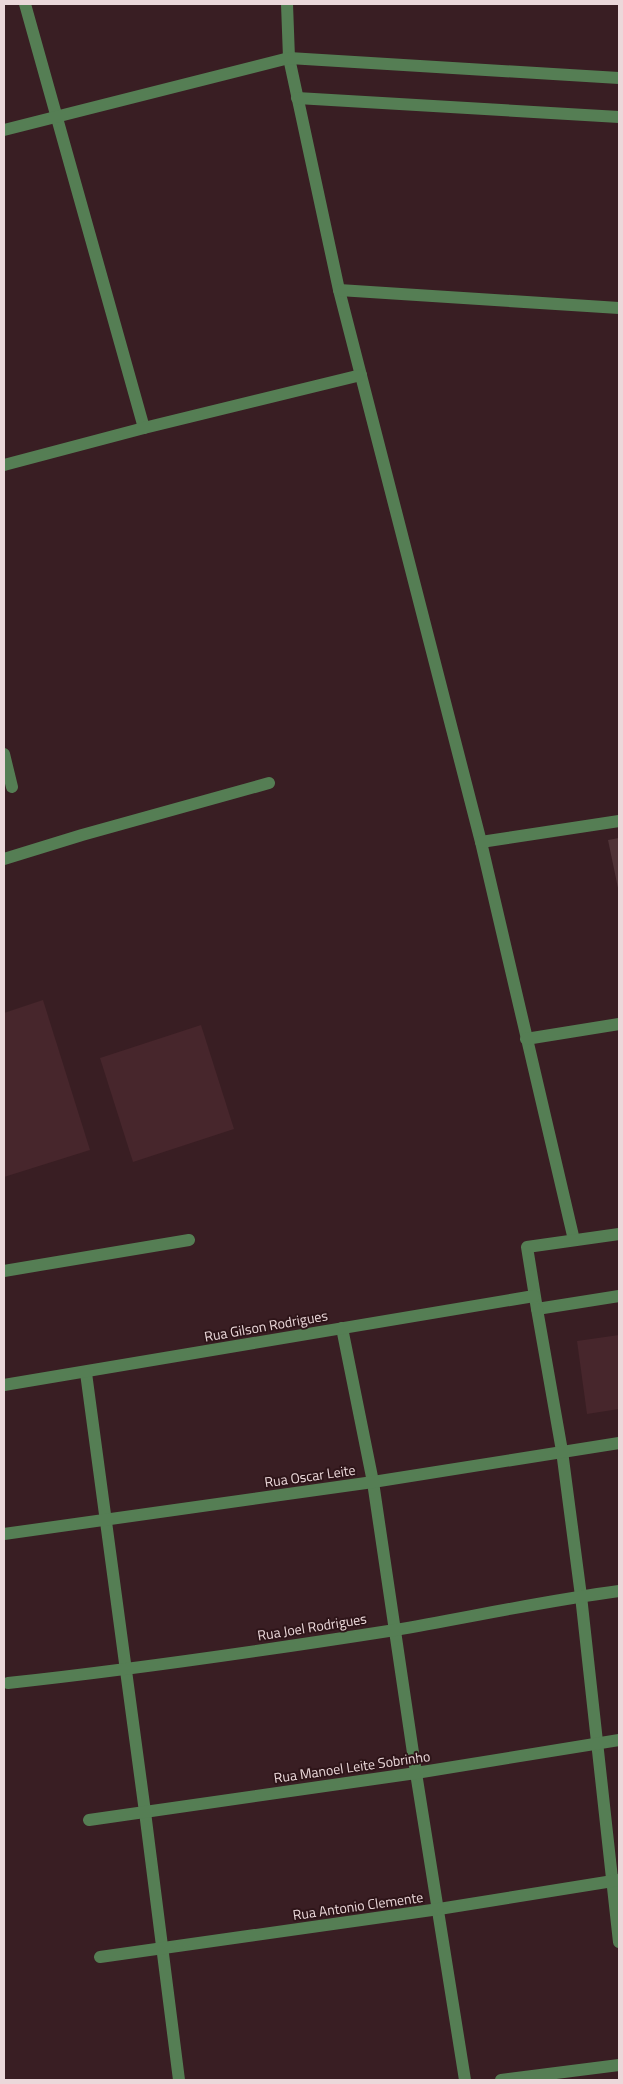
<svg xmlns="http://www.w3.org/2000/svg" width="623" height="2084" viewBox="0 0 623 2084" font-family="'Titillium Web',sans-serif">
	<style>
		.built { fill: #47262c }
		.building { fill: #4f3337 }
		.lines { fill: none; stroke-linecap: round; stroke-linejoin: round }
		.minor { stroke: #557e54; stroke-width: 12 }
		.labels { text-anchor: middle; stroke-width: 4; stroke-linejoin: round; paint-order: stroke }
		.street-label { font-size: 14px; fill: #ebd8da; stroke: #2e1519 }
	</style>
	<rect width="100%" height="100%" fill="#391e23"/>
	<g class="built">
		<path d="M 43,1000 L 90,1150 L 4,1177 L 4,1013 Z"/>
		<path d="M 201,1025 L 234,1129 L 133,1162 L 100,1058 Z"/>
		<path d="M 619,1335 L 619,1409 L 587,1414 L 577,1341 Z"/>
	</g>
	<path class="building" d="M 619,838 L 619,888 L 618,888 L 608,840 Z"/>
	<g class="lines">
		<g class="minor">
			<path d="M 25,4 L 144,428"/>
			<path d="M 287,4 L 289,58 L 339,290 L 481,842 L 574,1240"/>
			<path d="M 297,98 L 619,117"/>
			<path d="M 4,130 L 289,58 L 619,78"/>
			<path d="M 339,290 L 619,308"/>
			<path d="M 4,465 L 144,428 L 361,375"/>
			<path d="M 4,754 L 12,787"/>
			<path d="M 481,842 L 619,821"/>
			<path d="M 4,859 L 82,835 L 269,783"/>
			<path d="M 526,1039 L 619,1024"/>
			<path d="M 619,1234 L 527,1247 L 537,1309 L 619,1296"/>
			<path d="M 4,1271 L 189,1240"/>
			<path d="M 537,1309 L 562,1451 L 581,1596 L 619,1942"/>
			<path d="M 342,1328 L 373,1482 L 416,1773 L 465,2080"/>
			<path d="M 86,1373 L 145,1812 L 179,2080"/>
			<path d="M 4,1385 L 534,1296"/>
			<path d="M 4,1534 L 373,1482 L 619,1443"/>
			<path d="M 8,1683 C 138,1669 267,1650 395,1630 C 470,1617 544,1601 619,1591"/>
			<path d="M 89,1820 L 416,1773 L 619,1740"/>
			<path d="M 100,1957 L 439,1909 L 619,1880"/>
			<path d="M 501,2080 L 619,2065"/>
		</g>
	</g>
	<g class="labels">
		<g class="street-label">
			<text transform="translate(266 1326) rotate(-10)" y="5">Rua Gilson Rodrigues</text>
			<text transform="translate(310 1476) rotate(-8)" y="5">Rua Oscar Leite</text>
			<text transform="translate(312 1627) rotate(-9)" y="5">Rua Joel Rodrigues</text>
			<text transform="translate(352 1767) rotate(-8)" y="5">Rua Manoel Leite Sobrinho</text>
			<text transform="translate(358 1906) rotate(-8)" y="5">Rua Antonio Clemente</text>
		</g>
	</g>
	<rect width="623" height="2084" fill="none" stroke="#ebd8da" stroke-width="10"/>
</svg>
